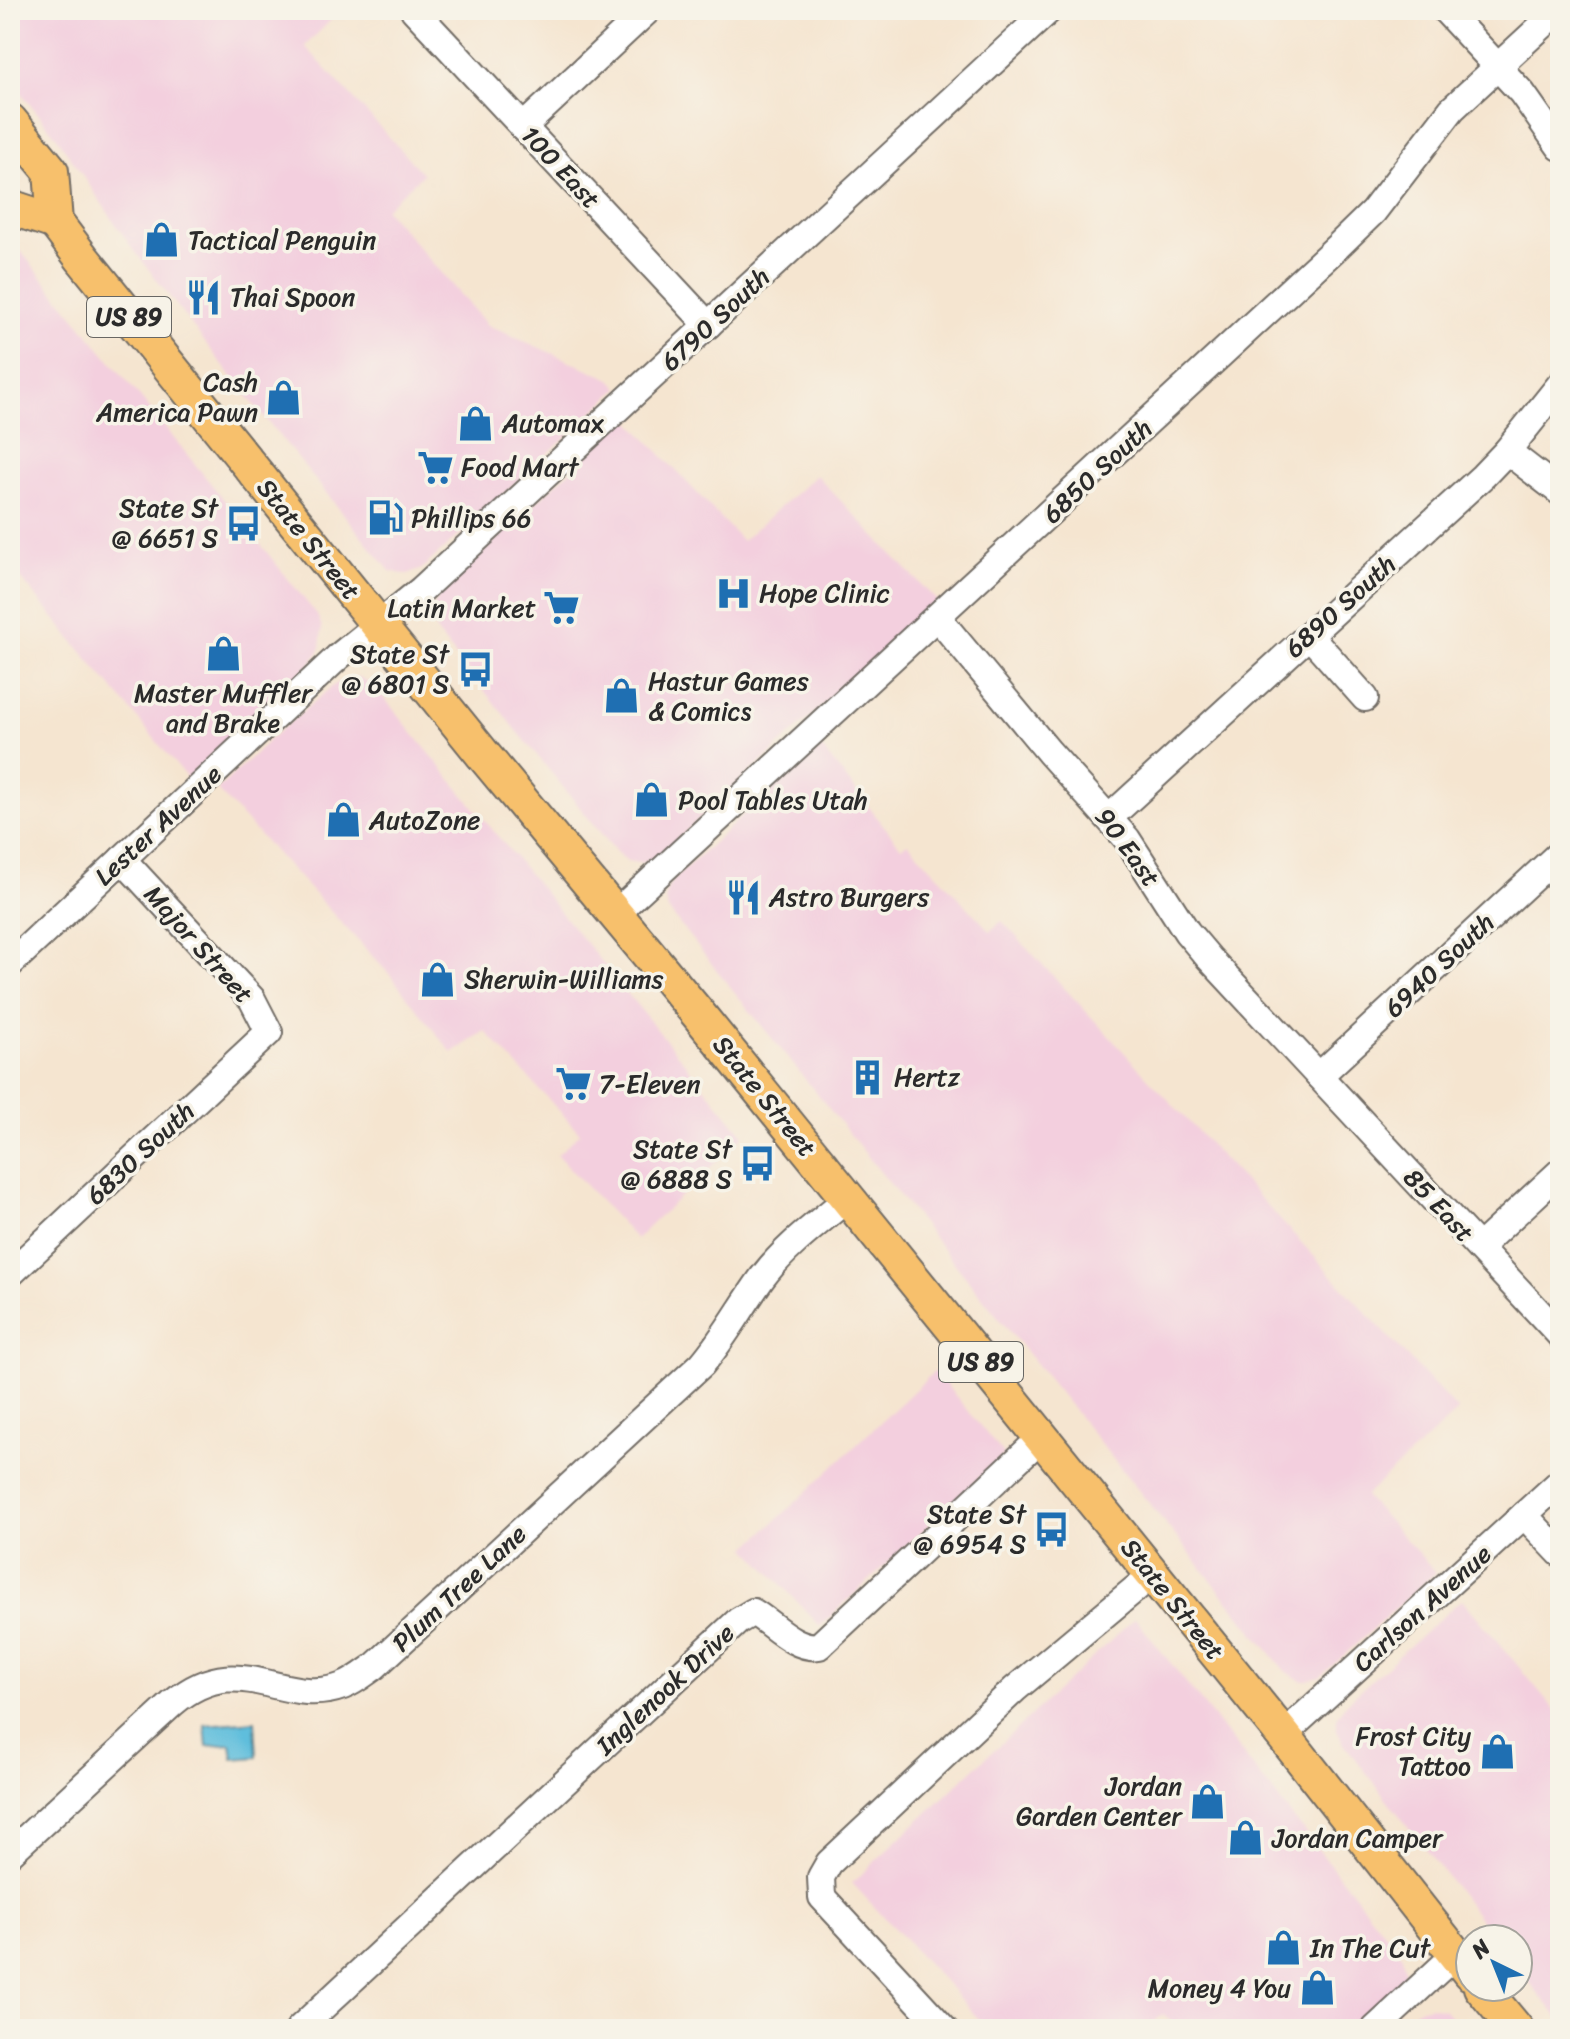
<svg xmlns="http://www.w3.org/2000/svg" width="1570" height="2039" viewBox="0 0 1570 2039" font-family="Sriracha,sans-serif">
	<style>
		.built { fill: #f3cfde }
		.water { fill: #5ebedc; stroke: #447484; stroke-width: 2 }
		.lines { fill: none; stroke-linecap: round; stroke-linejoin: round }
		.minor-casing { stroke: #726c65; stroke-width: 30 }
		.major-casing { stroke: #726c65; stroke-width: 38 }
		.minor { stroke: #fff; stroke-width: 26 }
		.major { stroke: #f7c06c; stroke-width: 34 }
		.labels { text-anchor: middle; stroke-width: 7; stroke-linejoin: round; paint-order: stroke }
		.shield { fill: #f7f3e8; stroke: #686764; stroke-width: 2 }
		.shield-label { font-size: 24px; font-weight: bold; fill: #2b2b2b }
		.street-label { font-size: 26px; fill: #2b2b2b; stroke: #f7f3e8 }
		.poi-label { font-size: 26px; fill: #2b2b2b; stroke: #f7f3e8; text-anchor: start }
	</style>
	<rect width="100%" height="100%" fill="#f7f3e8"/>
	<filter id="ink" filterUnits="userSpaceOnUse"><feTurbulence type="fractalNoise" baseFrequency=".0125" numOctaves="2"/><feDisplacementMap in="SourceGraphic" scale="16" xChannelSelector="R" yChannelSelector="G"/><feConvolveMatrix kernelMatrix="1 2 1 2 8 2 1 2 1" color-interpolation-filters="sRGB"/></filter>
	<filter id="wash" filterUnits="userSpaceOnUse"><feTurbulence type="fractalNoise" baseFrequency=".006" numOctaves="4" result="noise"/><feDisplacementMap in="SourceGraphic" scale="32" xChannelSelector="R" yChannelSelector="G"/><feGaussianBlur stdDeviation="1.8" result="paint"/><feColorMatrix in="noise" values="0 0 0 0 0 0 0 0 0 0 0 0 0 0 0 0 0 1.4 0 .05"/><feComposite in="paint" operator="in"/></filter>
	<g filter="url(#wash)">
		<rect width="100%" height="100%" fill="#f5e5d0"/>
		<g class="built">
			<path d="M 10,10 L 341,10 L 305,46 L 423,174 L 385,209 L 487,325 L 611,379 L 619,388 L 422,569 L 407,575 L 390,571 L 238,385 L 130,245 L 56,136 L 10,79 Z"/>
			<path d="M 10,238 L 261,545 L 317,615 L 322,627 L 320,650 L 311,663 L 187,778 L 10,565 Z"/>
			<path d="M 627,418 L 742,541 L 816,475 L 937,601 L 660,855 L 653,860 L 639,863 L 627,861 L 617,853 L 442,639 L 435,629 L 433,616 L 434,606 L 441,591 Z"/>
			<path d="M 350,677 L 359,677 L 375,687 L 744,1135 L 636,1239 L 557,1155 L 580,1133 L 485,1031 L 452,1053 L 391,976 L 217,790 L 268,741 L 334,685 Z"/>
			<path d="M 819,745 L 901,847 L 908,843 L 990,931 L 1002,921 L 1458,1411 L 1365,1496 L 1436,1572 L 1320,1677 L 1303,1681 L 1285,1671 L 668,910 L 665,900 L 667,890 L 675,878 Z"/>
			<path d="M 935,1371 L 1004,1455 L 820,1626 L 747,1548 Z"/>
			<path d="M 1462,1599 L 1560,1716 L 1560,2020 L 1518,1968 L 1518,1939 L 1495,1939 L 1344,1744 L 1337,1730 L 1337,1718 L 1345,1704 Z"/>
			<path d="M 1135,1618 L 1402,1955 L 1405,1974 L 1400,1986 L 1355,2029 L 1178,2029 L 1163,2014 L 1147,2029 L 988,2029 L 852,1883 Z"/>
			<path d="M 1430,2006 L 1445,2010 L 1462,2029 L 1394,2029 L 1417,2009 Z"/>
		</g>
		<path class="water" d="M 255,1721 L 257,1757 L 233,1759 L 231,1744 L 207,1746 L 205,1725 Z"/>
	</g>
	<g filter="url(#ink)">
		<g class="lines">
			<defs>
				<g id="minor">
					<path d="M 414,10 L 708,325"/>
					<path d="M 1445,10 L 1522,93 L 1560,147"/>
					<path d="M 523,127 L 648,10"/>
					<path d="M 1507,451 L 1560,492"/>
					<path d="M 938,618 L 1049,752 L 1127,839 L 1187,932 L 1209,958 L 1560,1335"/>
					<path d="M 1309,635 L 1365,698"/>
					<path d="M 1110,817 L 1483,476 L 1507,451 L 1560,385"/>
					<path d="M 615,914 L 1338,246 L 1373,212 L 1452,109 L 1559,10"/>
					<path d="M 10,964 L 338,657 L 421,590 L 1049,10"/>
					<path d="M 1319,1076 L 1560,853"/>
					<path d="M 1479,1247 L 1560,1172"/>
					<path d="M 10,1274 L 269,1032 L 252,999 L 122,859"/>
					<path d="M 1524,1515 L 1560,1553"/>
					<path d="M 1283,1735 L 1560,1482"/>
					<path d="M 10,1853 L 173,1703 C 241,1646 281,1709 343,1686 C 354,1682 365,1673 375,1666 L 702,1364 C 725,1337 741,1307 762,1278 C 785,1247 818,1223 848,1198"/>
					<path d="M 299,2029 L 738,1621 L 753,1612 C 772,1623 795,1650 819,1646 L 1042,1437"/>
					<path d="M 944,2029 L 822,1897 L 821,1877 L 829,1863 L 1015,1689 L 1153,1574"/>
					<path d="M 1375,2029 L 1455,1955"/>
				</g>
				<g id="major">
					<path d="M 10,121 L 51,171 L 55,222 L 82,258 L 485,757 L 699,1015 L 1283,1735 L 1470,1973"/>
					<path d="M 10,207 L 55,222"/>
					<path d="M 1481,1987 L 1516,2029"/>
				</g>
			</defs>
			<use href="#minor" class="minor-casing"/>
			<use href="#major" class="major-casing"/>
			<use href="#minor" class="minor"/>
			<use href="#major" class="major"/>
		</g>
	</g>
	<defs>
		<symbol id="shop-bare" viewBox="-9 -9 18 18"><path d="M-5-2.5h2.3a2.7 3.5 0 0 1 5.4 0H5L5.5 6h-11ZM-1.5-2.5h3a1.5 2.3 0 0 0-3 0Z" fill="#1f6fb2" stroke="#f7f3e8" stroke-width="2.5" paint-order="stroke"/></symbol>
		<symbol id="restaurant-bare" viewBox="-9 -9 18 18"><path d="M-5-6h1v4h1v-4h1v4h1v-4h1v5L-1.5 .5V6h-2V.5L-5-1ZM5-6V6H3V1.5H1.5Q1.5-4 5-6Z" fill="#1f6fb2" stroke="#f7f3e8" stroke-width="2.5" paint-order="stroke"/></symbol>
		<symbol id="supermarket-bare" viewBox="-9 -9 18 18"><path d="M-6-5.5h2.5l.6 2H6L4.5 2H-2.5L-4.4-4H-6ZM-1.5 3.2a1.3 1.3 0 1 0 .1 0ZM3 3.2a1.3 1.3 0 1 0 .1 0Z" fill="#1f6fb2" stroke="#f7f3e8" stroke-width="2.5" paint-order="stroke"/></symbol>
		<symbol id="fuel-bare" viewBox="-9 -9 18 18"><path d="M-5.5-6h7V0h2V4h1.3V-2.5L3-4.5l.8-.8L6-3V5H2.5V1h-1V6h-7ZM-4.2-4.7v3.2H.2V-4.7Z" fill="#1f6fb2" stroke="#f7f3e8" stroke-width="2.5" paint-order="stroke"/></symbol>
		<symbol id="bus-bare" viewBox="-9 -9 18 18"><path d="M-5-6H5V4H4V6H2V4H-2V6H-4V4H-5ZM-3.5-4V0h7V-4ZM-3.5 1.2v1.5H-2V1.2ZM2 1.2v1.5H3.5V1.2Z" fill="#1f6fb2" stroke="#f7f3e8" stroke-width="2.5" paint-order="stroke"/></symbol>
		<symbol id="hospital-bare" viewBox="-9 -9 18 18"><path d="M-5-5h3v3.5h4V-5h3V5h-3V1.5h-4V5h-3Z" fill="#1f6fb2" stroke="#f7f3e8" stroke-width="2.5" paint-order="stroke"/></symbol>
		<symbol id="building-bare" viewBox="-9 -9 18 18"><path d="M-4-6H4V6H1V3H-1V6H-4ZM-2.5-4.3h1.7v1.8h-1.7ZM.8-4.3h1.7v1.8H.8ZM-2.5-1h1.7V.8h-1.7ZM.8-1h1.7V.8H.8Z" fill="#1f6fb2" stroke="#f7f3e8" stroke-width="2.5" paint-order="stroke"/></symbol>
	</defs>
	<g fill-rule="evenodd">
		<use href="#shop-bare" x="136" y="214" width="51" height="51"/>
		<use href="#restaurant-bare" x="178" y="272" width="51" height="51"/>
		<use href="#shop-bare" x="258" y="372" width="51" height="51"/>
		<use href="#shop-bare" x="450" y="398" width="51" height="51"/>
		<use href="#supermarket-bare" x="410" y="442" width="51" height="51"/>
		<use href="#fuel-bare" x="360" y="492" width="51" height="51"/>
		<use href="#bus-bare" x="218" y="498" width="51" height="51"/>
		<use href="#hospital-bare" x="708" y="568" width="51" height="51"/>
		<use href="#supermarket-bare" x="536" y="582" width="51" height="51"/>
		<use href="#shop-bare" x="198" y="628" width="51" height="51"/>
		<use href="#bus-bare" x="450" y="644" width="51" height="51"/>
		<use href="#shop-bare" x="596" y="670" width="51" height="51"/>
		<use href="#shop-bare" x="626" y="774" width="51" height="51"/>
		<use href="#shop-bare" x="318" y="794" width="51" height="51"/>
		<use href="#restaurant-bare" x="718" y="872" width="51" height="51"/>
		<use href="#shop-bare" x="412" y="954" width="51" height="51"/>
		<use href="#building-bare" x="842" y="1052" width="51" height="51"/>
		<use href="#supermarket-bare" x="548" y="1058" width="51" height="51"/>
		<use href="#bus-bare" x="732" y="1138" width="51" height="51"/>
		<use href="#bus-bare" x="1026" y="1504" width="51" height="51"/>
		<use href="#shop-bare" x="1472" y="1726" width="51" height="51"/>
		<use href="#shop-bare" x="1182" y="1776" width="51" height="51"/>
		<use href="#shop-bare" x="1220" y="1812" width="51" height="51"/>
		<use href="#shop-bare" x="1258" y="1922" width="51" height="51"/>
		<use href="#shop-bare" x="1292" y="1962" width="51" height="51"/>
	</g>
	<g class="labels">
		<g class="shield">
			<rect x="87" y="297" width="84" height="40" rx="6"/>
			<rect x="939" y="1342" width="84" height="40" rx="6"/>
		</g>
		<g class="shield-label">
			<text x="129" y="325">US 89</text>
			<text x="981" y="1370">US 89</text>
		</g>
		<g class="street-label">
			<text transform="translate(561 167) rotate(47)" y="9">100 East</text>
			<text transform="translate(715 319) rotate(-43)" y="9">6790 South</text>
			<text transform="translate(1097 471) rotate(-43)" y="9">6850 South</text>
			<text transform="translate(309 539) rotate(51)" y="9">State Street</text>
			<text transform="translate(1340 606) rotate(-42)" y="9">6890 South</text>
			<text transform="translate(158 825) rotate(-43)" y="9">Lester Avenue</text>
			<text transform="translate(1128 847) rotate(54)" y="9">90 East</text>
			<text transform="translate(199 944) rotate(48)" y="9">Major Street</text>
			<text transform="translate(1439 965) rotate(-43)" y="9">6940 South</text>
			<text transform="translate(765 1096) rotate(51)" y="9">State Street</text>
			<text transform="translate(140 1153) rotate(-43)" y="9">6830 South</text>
			<text transform="translate(1439 1205) rotate(47)" y="9">85 East</text>
			<text transform="translate(459 1588) rotate(-43)" y="9">Plum Tree Lane</text>
			<text transform="translate(1173 1599) rotate(51)" y="9">State Street</text>
			<text transform="translate(1422 1608) rotate(-42)" y="9">Carlson Avenue</text>
			<text transform="translate(665 1689) rotate(-43)" y="9">Inglenook Drive</text>
		</g>
		<g class="poi-label">
			<text x="188" y="249">Tactical Penguin</text>
			<text x="230" y="306">Thai Spoon</text>
			<text x="258" y="391" text-anchor="end">Cash<tspan x="258" dy="30">America Pawn</tspan></text>
			<text x="502" y="432">Automax</text>
			<text x="461" y="476">Food Mart</text>
			<text x="218" y="517" text-anchor="end">State St<tspan x="218" dy="30">@ 6651 S</tspan></text>
			<text x="411" y="527">Phillips 66</text>
			<text x="759" y="602">Hope Clinic</text>
			<text x="536" y="617" text-anchor="end">Latin Market</text>
			<text x="449" y="663" text-anchor="end">State St<tspan x="449" dy="30">@ 6801 S</tspan></text>
			<text x="648" y="690">Hastur Games<tspan x="648" dy="30">&amp; Comics</tspan></text>
			<text x="223" y="702" text-anchor="middle">Master Muffler<tspan x="223" dy="30">and Brake</tspan></text>
			<text x="678" y="809">Pool Tables Utah</text>
			<text x="369" y="829">AutoZone</text>
			<text x="769" y="906">Astro Burgers</text>
			<text x="464" y="988">Sherwin-Williams</text>
			<text x="894" y="1086">Hertz</text>
			<text x="599" y="1093">7-Eleven</text>
			<text x="732" y="1158" text-anchor="end">State St<tspan x="732" dy="30">@ 6888 S</tspan></text>
			<text x="1026" y="1523" text-anchor="end">State St<tspan x="1026" dy="30">@ 6954 S</tspan></text>
			<text x="1471" y="1745" text-anchor="end">Frost City<tspan x="1471" dy="30">Tattoo</tspan></text>
			<text x="1182" y="1795" text-anchor="end">Jordan<tspan x="1182" dy="30">Garden Center</tspan></text>
			<text x="1272" y="1847">Jordan Camper</text>
			<text x="1310" y="1957">In The Cut</text>
			<text x="1291" y="1997" text-anchor="end">Money 4 You</text>
		</g>
	</g>
	<rect width="1570" height="2039" fill="none" stroke="#f7f3e8" stroke-width="40"/>
	<g transform="translate(1494 1963) rotate(317)"><circle r="38" fill="#f7f3e8" stroke="#a5a39c" stroke-width="2"/>
	<path d="M0-6L14 30L0 20L-14 30Z" fill="#1f6fb2"/>
	<text y="-12" font-size="22" font-weight="bold" text-anchor="middle" fill="#2b2b2b">N</text>
	</g>
</svg>
